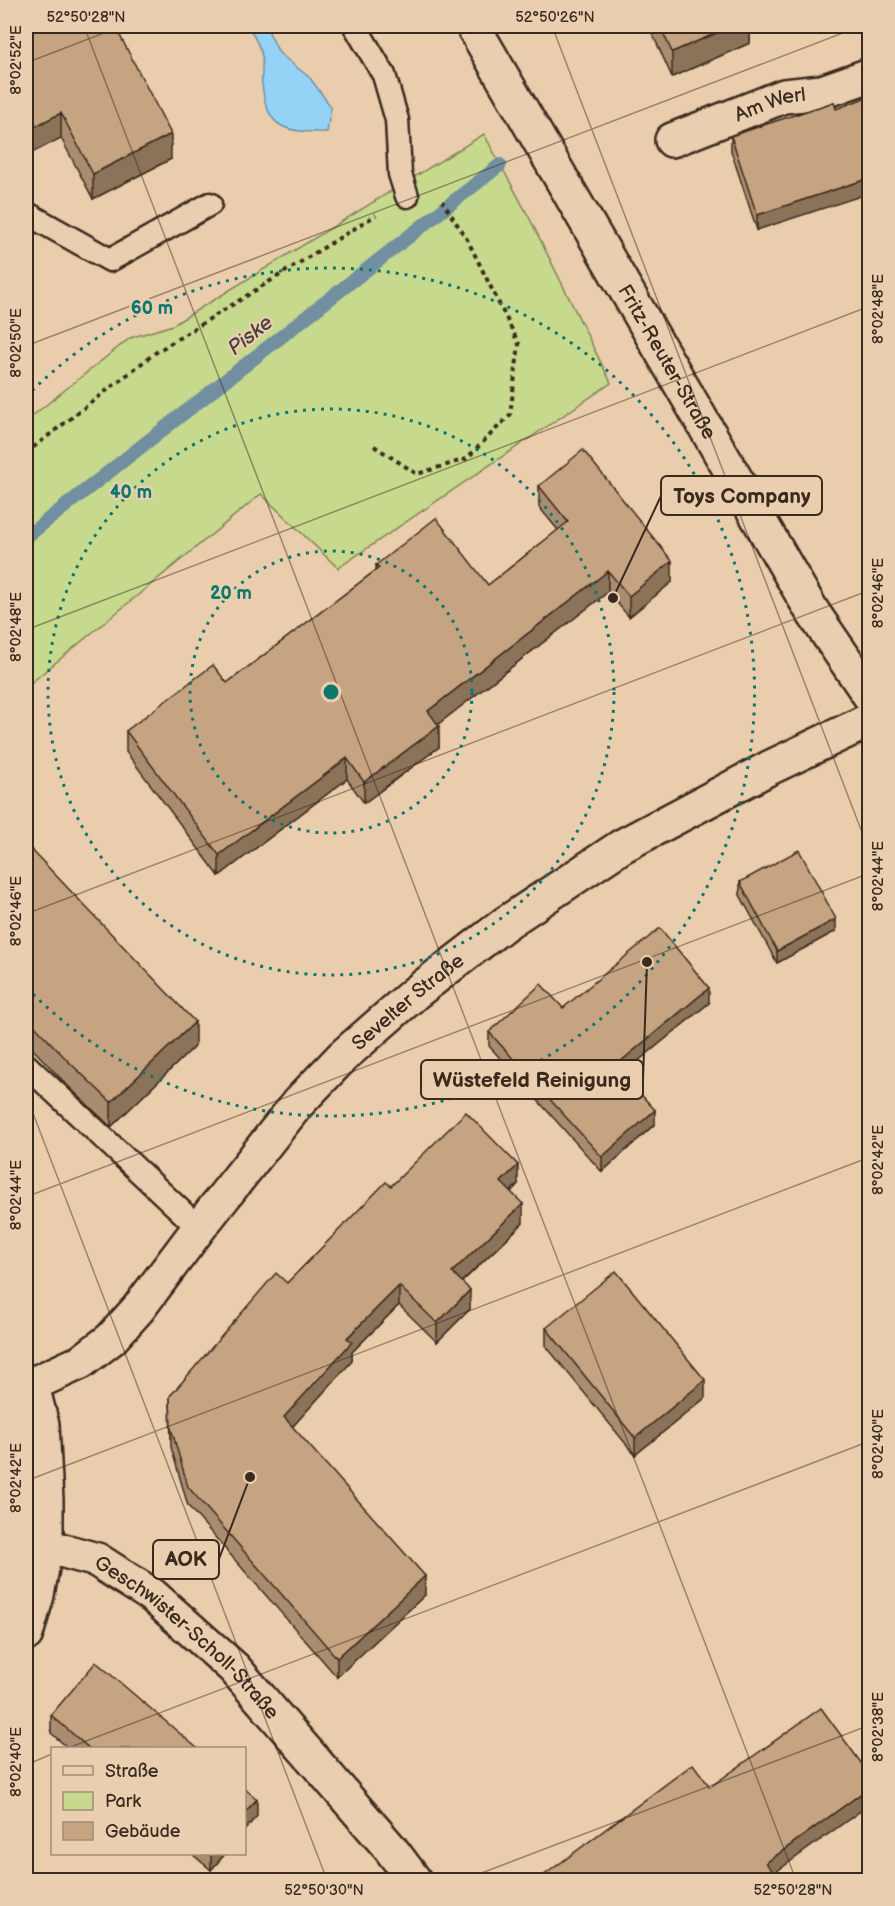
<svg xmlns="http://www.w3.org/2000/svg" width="895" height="1906" viewBox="0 0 895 1906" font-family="'Balsamiq Sans',sans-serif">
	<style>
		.green { fill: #c6d98d; stroke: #808256; stroke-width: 1.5 }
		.water { fill: #95d3f6; stroke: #718fa0; stroke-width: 1.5 }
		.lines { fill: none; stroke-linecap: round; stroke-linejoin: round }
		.stream { stroke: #718fa0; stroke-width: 14 }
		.service-casing { stroke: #3b2a1e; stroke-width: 27 }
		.minor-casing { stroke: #3b2a1e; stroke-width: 38 }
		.tertiary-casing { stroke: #3b2a1e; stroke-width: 38 }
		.path { stroke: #3b2a1e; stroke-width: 4; stroke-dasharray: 4.5 4.5; stroke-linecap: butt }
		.service { stroke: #e9cfb0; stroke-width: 22 }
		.minor { stroke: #e9cfb0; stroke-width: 33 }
		.tertiary { stroke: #e9cfb0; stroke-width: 33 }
		.wall { fill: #aa8d6f; stroke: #3b2a1e; stroke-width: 1.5 }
		.shaded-wall { fill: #8b735a; stroke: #3b2a1e; stroke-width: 1.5 }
		.building { fill: #c6a481; stroke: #3b2a1e; stroke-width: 1.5 }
		.ticks { fill: none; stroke: #3b2a1e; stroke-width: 1.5; stroke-opacity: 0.45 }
		.ring { fill: none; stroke: #0f766e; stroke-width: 3; stroke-dasharray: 3 6 }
		.labels { text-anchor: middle; stroke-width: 4.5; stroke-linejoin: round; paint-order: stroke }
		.street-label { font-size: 20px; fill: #3b2a1e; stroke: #e9cfb0 }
		.water-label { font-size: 21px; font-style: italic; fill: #48433e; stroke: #e9cfb0 }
		.centre { fill: #0f766e; stroke: #e9cfb0; stroke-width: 3 }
		.ring-label { font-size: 18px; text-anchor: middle; font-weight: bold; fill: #0f766e; stroke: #e9cfb0; stroke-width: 4.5; stroke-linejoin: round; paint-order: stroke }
		.leader { fill: none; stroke: #3b2a1e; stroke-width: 2 }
		.callout-dot { fill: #3b2a1e; stroke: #e9cfb0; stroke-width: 2 }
		.callout { fill: #e9cfb0; stroke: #3b2a1e; stroke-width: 2 }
		.callout-label { font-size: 21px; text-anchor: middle; font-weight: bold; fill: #3b2a1e }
		.neatline { fill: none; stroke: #3b2a1e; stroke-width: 2 }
		.ticks-label { font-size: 15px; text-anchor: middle; fill: #3b2a1e }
	</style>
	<rect width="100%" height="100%" fill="#eacdac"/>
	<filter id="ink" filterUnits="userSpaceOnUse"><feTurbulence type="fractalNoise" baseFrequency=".0167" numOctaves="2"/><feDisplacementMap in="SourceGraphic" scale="12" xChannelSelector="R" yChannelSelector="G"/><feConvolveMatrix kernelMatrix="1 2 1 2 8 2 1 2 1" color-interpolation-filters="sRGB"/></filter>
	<g filter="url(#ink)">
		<path class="green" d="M 484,134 L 530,219 L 611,383 L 338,568 L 261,494 L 26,687 L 26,421 L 130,338 L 173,325 Z"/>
		<path class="water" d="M 248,26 L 266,26 L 279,53 L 310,78 L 331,107 L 327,132 C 285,132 267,130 262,84 C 261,75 263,65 262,56 C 260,46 253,34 248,26 Z"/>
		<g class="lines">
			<path class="stream" d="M 26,537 L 500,165"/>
			<defs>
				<g id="service">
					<path d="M 355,26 L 384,75 L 397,120 L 400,174 L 407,196"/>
					<path d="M 26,213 L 110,260 L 210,204"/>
					<path d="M 26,1065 L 199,1228"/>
				</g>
				<g id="minor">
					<path id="s1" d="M 672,140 L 784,96 L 822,92 L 870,75"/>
					<path id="s2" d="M 46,1546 L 97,1560 L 153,1596 L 234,1668 L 390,1848 L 414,1880"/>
					<path d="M 26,1634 L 37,1595 L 46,1546 L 46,1500 L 42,1425 L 32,1386"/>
				</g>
				<g id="tertiary">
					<path id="s3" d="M 473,26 L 812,611 L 870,696"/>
					<path id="s4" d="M 26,1387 L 81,1362 L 111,1339 L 138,1309 L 199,1228 L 298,1103 L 343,1056 L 415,993 L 506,923 L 622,846 L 769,768 L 870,720"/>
				</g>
			</defs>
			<use href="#service" class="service-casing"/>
			<use href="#minor" class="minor-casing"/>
			<use href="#tertiary" class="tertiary-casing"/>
			<g class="path">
				<path d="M 374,446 L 417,474 L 466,459 L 510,415 L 519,344 L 468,241 L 442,201"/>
				<path d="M 26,453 L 155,353 L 376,215"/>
			</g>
			<use href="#service" class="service"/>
			<use href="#minor" class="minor"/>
			<use href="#tertiary" class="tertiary"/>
		</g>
		<g class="wall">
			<path d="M 649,26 L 750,26 L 750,43 L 672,77 Z"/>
			<path d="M 26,27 L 171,159 L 93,199 L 61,138 Z"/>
			<path d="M 834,102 L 757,230 L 731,151 L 731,136 Z"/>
			<path d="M 539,486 L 672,582 L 629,617 L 608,592 L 438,724 L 439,747 L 364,803 L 347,779 L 219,876 L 126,752 L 126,731 L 227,683 L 376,570 L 376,565 L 488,585 L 558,530 L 539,507 Z"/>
			<path d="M 26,844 L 195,1046 L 111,1127 L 69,1087 L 26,1042 Z"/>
			<path d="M 740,882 L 836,931 L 777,963 L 740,895 Z"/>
			<path d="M 709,1003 L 622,1074 L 655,1124 L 602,1172 L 489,1046 L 489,1032 L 563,1008 Z"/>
			<path d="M 518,1184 L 511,1192 L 523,1223 L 462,1282 L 470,1309 L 437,1342 L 399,1305 L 352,1352 L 352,1361 L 292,1427 L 425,1595 L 337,1677 L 188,1506 L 171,1447 L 170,1396 L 287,1283 L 391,1186 Z"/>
			<path d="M 546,1328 L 705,1398 L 635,1455 L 546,1346 Z"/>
			<path d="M 51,1715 L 198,1749 L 69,1749 L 51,1733 Z"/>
			<path d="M 192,1854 L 225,1854 L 211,1870 Z"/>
		</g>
		<g class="shaded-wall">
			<path d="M 733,26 L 750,26 L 750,43 L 672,77 L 672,52 Z"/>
			<path d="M 61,113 L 61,138 L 26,156 L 26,131 Z"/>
			<path d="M 171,134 L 171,159 L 93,199 L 93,174 Z"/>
			<path d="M 870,178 L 870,193 L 757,230 L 757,215 Z"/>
			<path d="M 672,561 L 672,582 L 629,617 L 629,596 Z"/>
			<path d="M 608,571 L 608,592 L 428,732 L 428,711 Z"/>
			<path d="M 439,726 L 439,747 L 364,803 L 364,782 Z"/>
			<path d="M 347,758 L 347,779 L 219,876 L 219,855 Z"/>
			<path d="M 836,919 L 836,931 L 777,963 L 777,951 Z"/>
			<path d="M 709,988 L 709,1003 L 615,1080 L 615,1066 Z"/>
			<path d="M 195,1022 L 195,1046 L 111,1127 L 111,1102 Z"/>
			<path d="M 655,1110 L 655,1124 L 602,1172 L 602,1157 Z"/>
			<path d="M 518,1165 L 518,1184 L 501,1201 L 501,1182 Z"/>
			<path d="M 523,1204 L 523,1223 L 452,1291 L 452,1272 Z"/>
			<path d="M 399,1286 L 399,1305 L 352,1352 L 352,1361 L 284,1436 L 284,1417 L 347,1338 Z"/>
			<path d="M 470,1290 L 470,1309 L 437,1342 L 437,1323 Z"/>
			<path d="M 705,1380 L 705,1398 L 635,1455 L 635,1438 Z"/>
			<path d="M 425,1576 L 425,1595 L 337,1677 L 337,1658 Z"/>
			<path d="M 870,1787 L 870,1804 L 766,1879 L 766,1863 Z"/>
			<path d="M 257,1799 L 257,1816 L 244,1831 L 244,1813 Z"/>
			<path d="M 211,1854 L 225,1854 L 211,1870 Z"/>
			<path d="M 776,1875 L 776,1881 L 768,1881 Z"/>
		</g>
		<g class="building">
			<path d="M 28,26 L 115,26 L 171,134 L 93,174 L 61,113 L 26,131 L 26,27 Z"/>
			<path d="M 660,26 L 733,26 L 672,52 Z"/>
			<path d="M 870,96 L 870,178 L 757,215 L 731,136 L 834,102 L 836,109 Z"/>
			<path d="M 583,450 L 672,561 L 629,596 L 608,571 L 428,711 L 439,726 L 364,782 L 347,758 L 219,855 L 126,731 L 213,665 L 227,683 L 379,568 L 376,565 L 436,518 L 488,585 L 568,522 L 539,486 Z"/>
			<path d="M 26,844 L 195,1022 L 111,1102 L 69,1062 L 26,1017 Z"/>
			<path d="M 799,850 L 836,919 L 777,951 L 740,882 Z"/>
			<path d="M 660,928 L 709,988 L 615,1066 L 655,1110 L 602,1157 L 489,1032 L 541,984 L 563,1008 Z"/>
			<path d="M 466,1112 L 518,1165 L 501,1182 L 523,1204 L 452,1272 L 470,1290 L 437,1323 L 399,1286 L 347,1338 L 352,1342 L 284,1417 L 425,1576 L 337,1658 L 188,1487 L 171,1428 L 170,1396 L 276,1273 L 287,1283 L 386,1182 L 391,1186 Z"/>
			<path d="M 616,1271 L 705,1380 L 635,1438 L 546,1328 Z"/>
			<path d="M 96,1662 L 198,1749 L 90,1749 L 51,1715 Z"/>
			<path d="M 821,1708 L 870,1775 L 870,1787 L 766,1863 L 776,1875 L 768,1881 L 540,1881 L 539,1879 L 693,1764 L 710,1787 Z"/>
			<path d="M 244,1788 L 257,1799 L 244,1813 Z"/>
		</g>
	</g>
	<path class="ticks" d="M 84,26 L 796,1880M 552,26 L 870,853M 26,63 L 122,26M 26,346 L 861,26M 26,630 L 870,306M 26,914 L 870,590M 26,1095 L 327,1880M 26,1197 L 870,873M 26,1481 L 870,1157M 68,1748 L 870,1441M 26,1765 L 52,1754M 463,1880 L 870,1725"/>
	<g class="ring">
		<circle cx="331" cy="692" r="141"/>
		<circle cx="331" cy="692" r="283"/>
		<path d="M26 397A424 424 0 1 1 26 987"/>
	</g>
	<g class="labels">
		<g class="street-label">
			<text dy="7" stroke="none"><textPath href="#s1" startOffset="105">Am Werl</textPath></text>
			<text dy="7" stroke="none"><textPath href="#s3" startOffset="388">Fritz-Reuter-Straße</textPath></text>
			<text dy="7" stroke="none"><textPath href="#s4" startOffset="549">Sevelter Straße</textPath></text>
			<text dy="7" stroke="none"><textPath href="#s2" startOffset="172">Geschwister-Scholl-Straße</textPath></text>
		</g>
		<g class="water-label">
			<text transform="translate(250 335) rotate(-38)" y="7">Piske</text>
		</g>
	</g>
	<circle cx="331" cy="692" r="9" class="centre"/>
	<g class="ring-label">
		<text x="152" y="314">60 m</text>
		<text x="131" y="498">40 m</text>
		<text x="231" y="599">20 m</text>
	</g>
	<path class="leader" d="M613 598L661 496M647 962L643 1080M250 1477L219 1559"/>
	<g class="callout-dot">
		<circle cx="613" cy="598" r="6"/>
		<circle cx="647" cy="962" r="6"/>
		<circle cx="250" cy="1477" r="6"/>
	</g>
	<g class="callout">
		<rect x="661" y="476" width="161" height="39" rx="6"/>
		<rect x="421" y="1060" width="222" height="39" rx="6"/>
		<rect x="153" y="1540" width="66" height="39" rx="6"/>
	</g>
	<g class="callout-label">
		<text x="742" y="503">Toys Company</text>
		<text x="532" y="1087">Wüstefeld Reinigung</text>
		<text x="186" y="1566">AOK</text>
	</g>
	<rect width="895" height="1906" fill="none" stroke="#e9cfb0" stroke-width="66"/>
	<rect x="51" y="1747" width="195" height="108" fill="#e9cfb0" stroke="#a38d76" stroke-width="1.5"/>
	<rect x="63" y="1766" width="30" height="9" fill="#e9cfb0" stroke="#a38d76" stroke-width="1.5"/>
	<text x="105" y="1777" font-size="18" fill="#3b2a1e">Straße</text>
	<rect x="63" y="1792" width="30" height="18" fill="#c6d98d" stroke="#a38d76" stroke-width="1.5"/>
	<text x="105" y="1807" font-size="18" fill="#3b2a1e">Park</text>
	<rect x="63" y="1822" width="30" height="18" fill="#c6a481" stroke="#a38d76" stroke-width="1.5"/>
	<text x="105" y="1837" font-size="18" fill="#3b2a1e">Gebäude</text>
	<rect x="33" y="33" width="829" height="1840" class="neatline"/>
	<g class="ticks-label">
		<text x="86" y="22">52°50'28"N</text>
		<text x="555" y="22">52°50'26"N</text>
		<text transform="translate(16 60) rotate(-90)" y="5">8°02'52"E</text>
		<text transform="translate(878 309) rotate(-90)" y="5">8°02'48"E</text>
		<text transform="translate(16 343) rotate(-90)" y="5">8°02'50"E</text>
		<text transform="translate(878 593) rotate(-90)" y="5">8°02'46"E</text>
		<text transform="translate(16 627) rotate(-90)" y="5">8°02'48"E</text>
		<text transform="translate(878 876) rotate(-90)" y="5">8°02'44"E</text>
		<text transform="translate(16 911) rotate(-90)" y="5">8°02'46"E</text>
		<text transform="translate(878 1160) rotate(-90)" y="5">8°02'42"E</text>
		<text transform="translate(16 1195) rotate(-90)" y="5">8°02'44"E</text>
		<text transform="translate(878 1444) rotate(-90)" y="5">8°02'40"E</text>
		<text transform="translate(16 1478) rotate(-90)" y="5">8°02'42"E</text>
		<text transform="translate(878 1727) rotate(-90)" y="5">8°02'38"E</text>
		<text transform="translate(16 1762) rotate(-90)" y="5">8°02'40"E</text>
		<text x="324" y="1895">52°50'30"N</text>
		<text x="793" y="1895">52°50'28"N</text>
	</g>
</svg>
